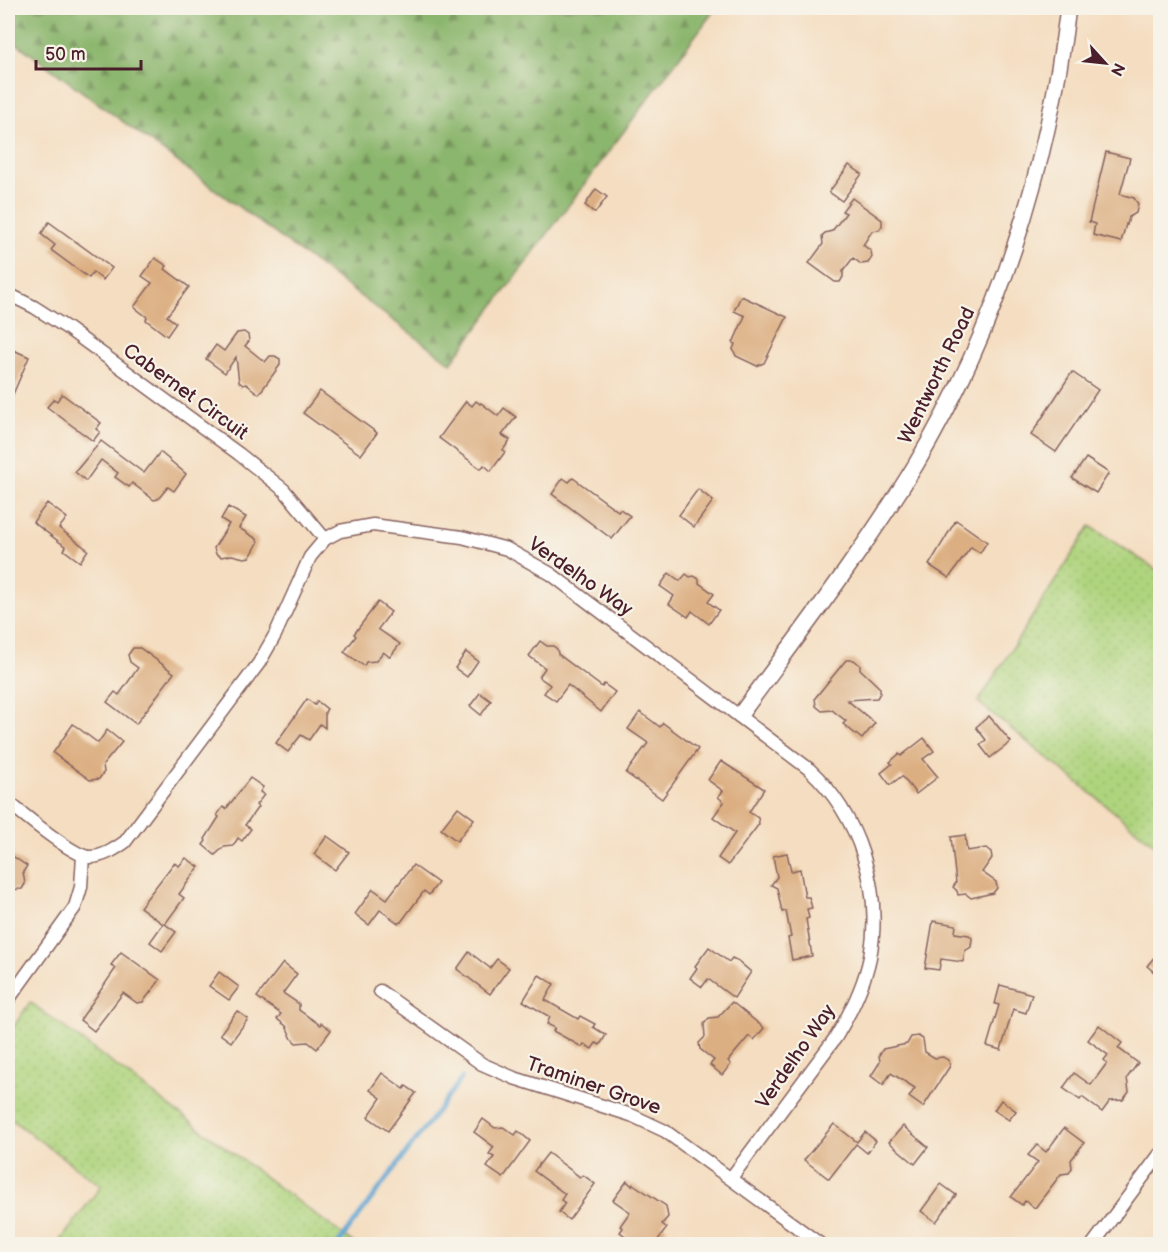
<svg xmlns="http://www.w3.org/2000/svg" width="1168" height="1252" viewBox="0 0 1168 1252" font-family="'Balsamiq Sans',sans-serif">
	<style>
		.grass { fill: url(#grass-dots); stroke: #7c7a54; stroke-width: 1.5 }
		.forest { fill: url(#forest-firs); stroke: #6a6a4c; stroke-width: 1.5 }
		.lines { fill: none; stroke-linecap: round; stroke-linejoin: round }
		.stream { stroke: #5aa1d0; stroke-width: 4.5 }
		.building { fill: #dcaf82 }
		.minor-casing { stroke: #86625f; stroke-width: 15 }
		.tertiary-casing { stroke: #86625f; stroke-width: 18 }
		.minor { stroke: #fff; stroke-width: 12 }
		.tertiary { stroke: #fff; stroke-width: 15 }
		.labels { text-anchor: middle; stroke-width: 4.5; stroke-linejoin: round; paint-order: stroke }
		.street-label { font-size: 20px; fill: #4a1f2b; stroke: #f7f3e8 }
	</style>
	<defs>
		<pattern id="grass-dots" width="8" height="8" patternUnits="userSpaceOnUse" patternTransform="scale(1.5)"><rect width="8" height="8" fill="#afd47e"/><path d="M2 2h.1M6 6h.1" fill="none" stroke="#98b66d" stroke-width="1.8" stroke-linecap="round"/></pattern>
		<pattern id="forest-firs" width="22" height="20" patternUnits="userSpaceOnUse" patternTransform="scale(1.5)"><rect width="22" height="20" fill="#8bb66d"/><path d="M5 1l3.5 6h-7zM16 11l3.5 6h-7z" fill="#74935a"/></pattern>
	</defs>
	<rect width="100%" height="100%" fill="#f7f3e8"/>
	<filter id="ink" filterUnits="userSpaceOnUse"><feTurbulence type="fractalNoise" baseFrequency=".0167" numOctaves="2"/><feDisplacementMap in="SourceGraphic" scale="12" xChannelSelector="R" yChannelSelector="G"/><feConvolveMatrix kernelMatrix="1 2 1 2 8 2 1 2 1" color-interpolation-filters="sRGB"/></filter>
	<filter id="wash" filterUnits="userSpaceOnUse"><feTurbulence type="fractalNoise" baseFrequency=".008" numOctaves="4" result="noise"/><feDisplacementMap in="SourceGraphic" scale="24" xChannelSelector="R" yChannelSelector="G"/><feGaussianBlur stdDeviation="1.35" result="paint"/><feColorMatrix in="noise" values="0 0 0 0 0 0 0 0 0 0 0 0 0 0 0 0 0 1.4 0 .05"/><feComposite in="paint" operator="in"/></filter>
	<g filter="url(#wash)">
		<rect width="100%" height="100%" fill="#f4ddc0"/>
		<g class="grass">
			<path d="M 1090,526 L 1160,572 L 1160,849 L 978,702 Z"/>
			<path d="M 30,1002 L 355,1244 L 58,1244 L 101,1186 L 8,1117 L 8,1035 Z"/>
		</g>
		<path class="forest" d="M 8,8 L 716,8 L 451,363 L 8,37 Z"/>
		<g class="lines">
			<path class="stream" d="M 338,1244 L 462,1078"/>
		</g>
		<g id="blocks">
			<g class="building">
				<path d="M 1106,152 L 1130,158 L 1120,194 L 1134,198 L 1138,204 L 1136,213 L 1129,217 L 1127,225 L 1126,224 L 1121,242 L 1093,235 L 1095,224 L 1089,222 Z"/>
				<path d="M 849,165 L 862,174 L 842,201 L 829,192 Z"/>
				<path d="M 596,189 L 607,197 L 595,213 L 585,205 Z"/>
				<path d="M 852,198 L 882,220 L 882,226 L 879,230 L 872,231 L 863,245 L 871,251 L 872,257 L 868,263 L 861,264 L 853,258 L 843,271 L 843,277 L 840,282 L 835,282 L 809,263 L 823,244 L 822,236 L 825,233 L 832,231 L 846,213 L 842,211 Z"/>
				<path d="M 49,222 L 112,268 L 103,280 L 93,272 L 89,278 L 51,250 L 55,245 L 41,234 Z"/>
				<path d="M 155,258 L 167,266 L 165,269 L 189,287 L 167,316 L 176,323 L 167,336 L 146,320 L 147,317 L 134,307 L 152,283 L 142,276 Z"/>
				<path d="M 741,296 L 787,317 L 764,363 L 757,366 L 736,356 L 733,349 L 735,344 L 733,343 L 745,316 L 734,311 Z"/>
				<path d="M 244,332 L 248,335 L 249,341 L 245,346 L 265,362 L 270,356 L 275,356 L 280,359 L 280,365 L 259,394 L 246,384 L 243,385 L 239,382 L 236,357 L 225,373 L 206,359 L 216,345 L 224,351 L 237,333 Z"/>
				<path d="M 11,349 L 29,357 L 8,406 L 8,355 Z"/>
				<path d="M 1072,372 L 1098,390 L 1056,452 L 1031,435 Z"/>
				<path d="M 320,391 L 377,433 L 361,455 L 303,413 Z"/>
				<path d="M 62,394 L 101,423 L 96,429 L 100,432 L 93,441 L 47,407 L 54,399 L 57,401 Z"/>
				<path d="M 466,401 L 472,406 L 476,401 L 480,404 L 481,403 L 498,416 L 504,408 L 516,417 L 502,435 L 510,440 L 503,450 L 505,452 L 491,471 L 484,465 L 481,469 L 439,438 Z"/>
				<path d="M 101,441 L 144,473 L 160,452 L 186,474 L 174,491 L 168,487 L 158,499 L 154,500 L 132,483 L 129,487 L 115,477 L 118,473 L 101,460 L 86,481 L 75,472 Z"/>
				<path d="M 1086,458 L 1109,473 L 1096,493 L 1072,478 Z"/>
				<path d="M 563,478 L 569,482 L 573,478 L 618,511 L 620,509 L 630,516 L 612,539 L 552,494 Z"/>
				<path d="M 698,489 L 713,501 L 694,527 L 679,515 Z"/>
				<path d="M 47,503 L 67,518 L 59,528 L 88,550 L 80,562 L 64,550 L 66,547 L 33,522 Z"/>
				<path d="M 228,507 L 246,517 L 239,528 L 257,539 L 258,543 L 250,557 L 244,558 L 232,555 L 221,557 L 216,554 L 214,548 L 229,524 L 221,519 Z"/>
				<path d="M 956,520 L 987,542 L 980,553 L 971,547 L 949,578 L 929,565 Z"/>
				<path d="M 669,573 L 680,581 L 686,574 L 690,577 L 694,576 L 699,579 L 699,583 L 714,594 L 708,602 L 719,610 L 709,624 L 692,611 L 688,617 L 669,604 L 674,596 L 660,586 Z"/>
				<path d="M 378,602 L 391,612 L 378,629 L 400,644 L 390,657 L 383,652 L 376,661 L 366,662 L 364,666 L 344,652 L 356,636 L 354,634 Z"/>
				<path d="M 540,641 L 547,646 L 553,646 L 557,649 L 558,654 L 602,687 L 604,684 L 615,692 L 601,712 L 568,685 L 556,701 L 544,693 L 550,685 L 539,677 L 545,668 L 529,656 Z"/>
				<path d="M 133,648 L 140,648 L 174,673 L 136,724 L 107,702 L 115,692 L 119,695 L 138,668 L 130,662 L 128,655 Z"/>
				<path d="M 466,652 L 478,661 L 467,677 L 455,668 Z"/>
				<path d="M 846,660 L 854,660 L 860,665 L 860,669 L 880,688 L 880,693 L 877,698 L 847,700 L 875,723 L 862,739 L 843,724 L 846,721 L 832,710 L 822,711 L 816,706 L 815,698 Z"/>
				<path d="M 480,693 L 491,701 L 481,715 L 470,706 Z"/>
				<path d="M 307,699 L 315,705 L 317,701 L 327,709 L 325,712 L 325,728 L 320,724 L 309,740 L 301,735 L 288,752 L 276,743 Z"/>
				<path d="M 640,712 L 660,727 L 663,723 L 698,749 L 662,799 L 626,773 L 648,743 L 628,729 Z"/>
				<path d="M 989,716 L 1011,742 L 990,758 L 980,745 L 986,740 L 976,727 Z"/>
				<path d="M 73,724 L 98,743 L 107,730 L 122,742 L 103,765 L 104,772 L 99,779 L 90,780 L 53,753 Z"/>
				<path d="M 924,738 L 934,751 L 923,759 L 938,777 L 916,794 L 902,776 L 890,785 L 881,773 L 892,764 L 890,762 L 899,754 L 901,756 Z"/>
				<path d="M 721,761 L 764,789 L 749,812 L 758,818 L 759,824 L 728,865 L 718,858 L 735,833 L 713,817 L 724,802 L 718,797 L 723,791 L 708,780 Z"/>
				<path d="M 250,778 L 263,787 L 260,792 L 264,795 L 256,805 L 258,807 L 245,825 L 251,829 L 242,841 L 238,838 L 233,846 L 224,847 L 215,855 L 203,845 L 206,841 L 205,839 L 219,817 L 217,815 L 223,807 L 226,809 Z"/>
				<path d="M 458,807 L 474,819 L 457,841 L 441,829 Z"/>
				<path d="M 965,835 L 967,851 L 986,848 L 991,852 L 992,858 L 982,872 L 996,882 L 997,888 L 993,893 L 971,898 L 966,894 L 958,895 L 957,891 L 953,887 L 956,883 L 951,837 Z"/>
				<path d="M 327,836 L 349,852 L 335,870 L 314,854 Z"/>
				<path d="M 8,853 L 27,866 L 23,872 L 25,884 L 22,889 L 8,890 Z"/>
				<path d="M 787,853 L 791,871 L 800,869 L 805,897 L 809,897 L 812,908 L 807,909 L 809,918 L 806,919 L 812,956 L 792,960 L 788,938 L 791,937 L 786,911 L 782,912 L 777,888 L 771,885 L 777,877 L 773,856 Z"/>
				<path d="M 186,858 L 199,867 L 179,894 L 184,898 L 165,924 L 176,932 L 162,951 L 150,942 L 163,924 L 140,907 L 174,863 L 179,866 Z"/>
				<path d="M 413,865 L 438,883 L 429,895 L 424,891 L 401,922 L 398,923 L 380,910 L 369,925 L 355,914 L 373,889 L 387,899 Z"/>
				<path d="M 933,921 L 956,925 L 955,933 L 969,935 L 972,938 L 971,947 L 965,951 L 963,962 L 941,959 L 939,970 L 925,968 Z"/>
				<path d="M 709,947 L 729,962 L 732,958 L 738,961 L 751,972 L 734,998 L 708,979 L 702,987 L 690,978 L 697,968 L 695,966 Z"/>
				<path d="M 1161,949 L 1161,978 L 1147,966 Z"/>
				<path d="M 121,952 L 160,980 L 143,1002 L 137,1003 L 123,993 L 94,1031 L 80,1020 L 116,968 L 111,965 Z"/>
				<path d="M 469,952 L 490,968 L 497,959 L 509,968 L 490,994 L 457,969 Z"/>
				<path d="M 283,963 L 297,974 L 283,993 L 299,1004 L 299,1010 L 320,1025 L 321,1023 L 331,1030 L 317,1049 L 308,1042 L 296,1043 L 292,1039 L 286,1026 L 277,1019 L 281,1014 L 257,997 Z"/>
				<path d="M 219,972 L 239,987 L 229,1000 L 209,986 Z"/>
				<path d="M 539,975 L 554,984 L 545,1000 L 578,1019 L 580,1016 L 595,1024 L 593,1027 L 606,1035 L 600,1045 L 596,1043 L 592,1049 L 584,1044 L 582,1047 L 553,1031 L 555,1028 L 547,1024 L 550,1017 L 523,1001 Z"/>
				<path d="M 1000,985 L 1032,994 L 1026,1013 L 1013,1009 L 1001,1050 L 987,1046 L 999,1005 L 995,1004 Z"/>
				<path d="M 732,1002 L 764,1028 L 754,1040 L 749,1036 L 728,1061 L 731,1064 L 722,1075 L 710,1065 L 714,1060 L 700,1049 L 699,1043 L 705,1037 L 704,1024 L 709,1018 L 718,1017 Z"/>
				<path d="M 237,1011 L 248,1019 L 231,1042 L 220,1034 Z"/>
				<path d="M 1099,1025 L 1122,1043 L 1118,1048 L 1138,1063 L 1127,1078 L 1129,1092 L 1123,1100 L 1110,1101 L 1102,1112 L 1082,1097 L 1080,1100 L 1063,1088 L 1074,1073 L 1091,1085 L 1107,1063 L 1104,1060 L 1108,1055 L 1088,1040 Z"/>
				<path d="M 918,1036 L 923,1039 L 925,1052 L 935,1058 L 943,1057 L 949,1061 L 950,1066 L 923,1107 L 909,1097 L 915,1088 L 891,1073 L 883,1085 L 871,1076 L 880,1062 L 879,1055 L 883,1049 L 907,1044 L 911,1037 Z"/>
				<path d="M 382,1073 L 404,1089 L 406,1086 L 416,1093 L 388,1131 L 368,1117 L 381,1098 L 370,1090 Z"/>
				<path d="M 1001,1100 L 1016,1111 L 1009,1120 L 994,1110 Z"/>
				<path d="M 483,1119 L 495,1128 L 503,1127 L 515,1135 L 518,1131 L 530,1141 L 503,1178 L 487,1167 L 494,1157 L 489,1154 L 494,1147 L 474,1132 Z"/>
				<path d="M 834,1124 L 857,1142 L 865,1132 L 876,1141 L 867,1153 L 856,1144 L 829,1179 L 804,1160 Z"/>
				<path d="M 903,1126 L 928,1147 L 915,1164 L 889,1142 Z"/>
				<path d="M 1064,1128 L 1084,1143 L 1071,1160 L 1072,1168 L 1069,1173 L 1061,1174 L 1035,1208 L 1025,1201 L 1022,1205 L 1011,1197 L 1038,1162 L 1028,1155 L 1037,1145 L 1046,1152 Z"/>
				<path d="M 548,1153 L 580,1177 L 583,1175 L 595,1184 L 569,1220 L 559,1212 L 565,1203 L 561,1200 L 565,1194 L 534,1171 Z"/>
				<path d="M 627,1181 L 632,1186 L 633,1184 L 666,1206 L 668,1217 L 662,1224 L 667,1228 L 654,1245 L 637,1245 L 620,1232 L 623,1228 L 620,1226 L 630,1212 L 613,1200 Z"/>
				<path d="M 941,1184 L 956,1195 L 936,1222 L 921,1211 Z"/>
			</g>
		</g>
	</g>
	<g filter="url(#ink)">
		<use href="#blocks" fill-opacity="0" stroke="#86625f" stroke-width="1.5"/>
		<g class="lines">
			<defs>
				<g id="minor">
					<path d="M 8,294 L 34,307 L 67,328 L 239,454 L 284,490 L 325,539"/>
					<path d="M 8,802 C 23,814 74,857 90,857 C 103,857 115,849 125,842 L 259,663 L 275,635 L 310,557 L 325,539 L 340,531 L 373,525 L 462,537 L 507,549 L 551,574 L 809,769 C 859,815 883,890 870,957 C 864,986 851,1012 836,1037 L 731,1178"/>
					<path d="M 380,991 L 482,1064 L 514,1078 L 631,1115 L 665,1131 L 820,1244"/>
					<path d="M 8,1000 L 75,907 L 81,887 L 83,856"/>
					<path d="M 1093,1244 L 1160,1154"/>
				</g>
				<path id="tertiary" d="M 740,715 C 800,633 862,553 915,466 C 998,327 1048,168 1068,8"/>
			</defs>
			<use href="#minor" class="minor-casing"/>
			<use href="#tertiary" class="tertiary-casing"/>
			<use href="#minor" class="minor"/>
			<use href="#tertiary" class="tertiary"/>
		</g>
	</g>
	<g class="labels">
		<g class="street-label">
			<text transform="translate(936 375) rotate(-64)" y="7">Wentworth Road</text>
			<text transform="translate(186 391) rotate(36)" y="7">Cabernet Circuit</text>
			<text transform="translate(581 576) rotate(35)" y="7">Verdelho Way</text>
			<text transform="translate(795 1056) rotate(-55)" y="7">Verdelho Way</text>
			<text transform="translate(594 1085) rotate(19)" y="7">Traminer Grove</text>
		</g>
	</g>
	<rect width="1168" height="1252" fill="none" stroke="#f7f3e8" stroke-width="30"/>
	<g transform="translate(1105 63) rotate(117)" stroke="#f7f3e8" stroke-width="4.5" paint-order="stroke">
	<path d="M0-4.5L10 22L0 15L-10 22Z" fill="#4a1f2b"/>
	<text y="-9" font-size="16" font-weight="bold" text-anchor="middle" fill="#4a1f2b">N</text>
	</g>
	<path d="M36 60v9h105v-9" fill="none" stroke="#4a1f2b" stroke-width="3"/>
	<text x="45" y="60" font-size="18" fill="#4a1f2b" stroke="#f7f3e8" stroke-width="4.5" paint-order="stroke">50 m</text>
</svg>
